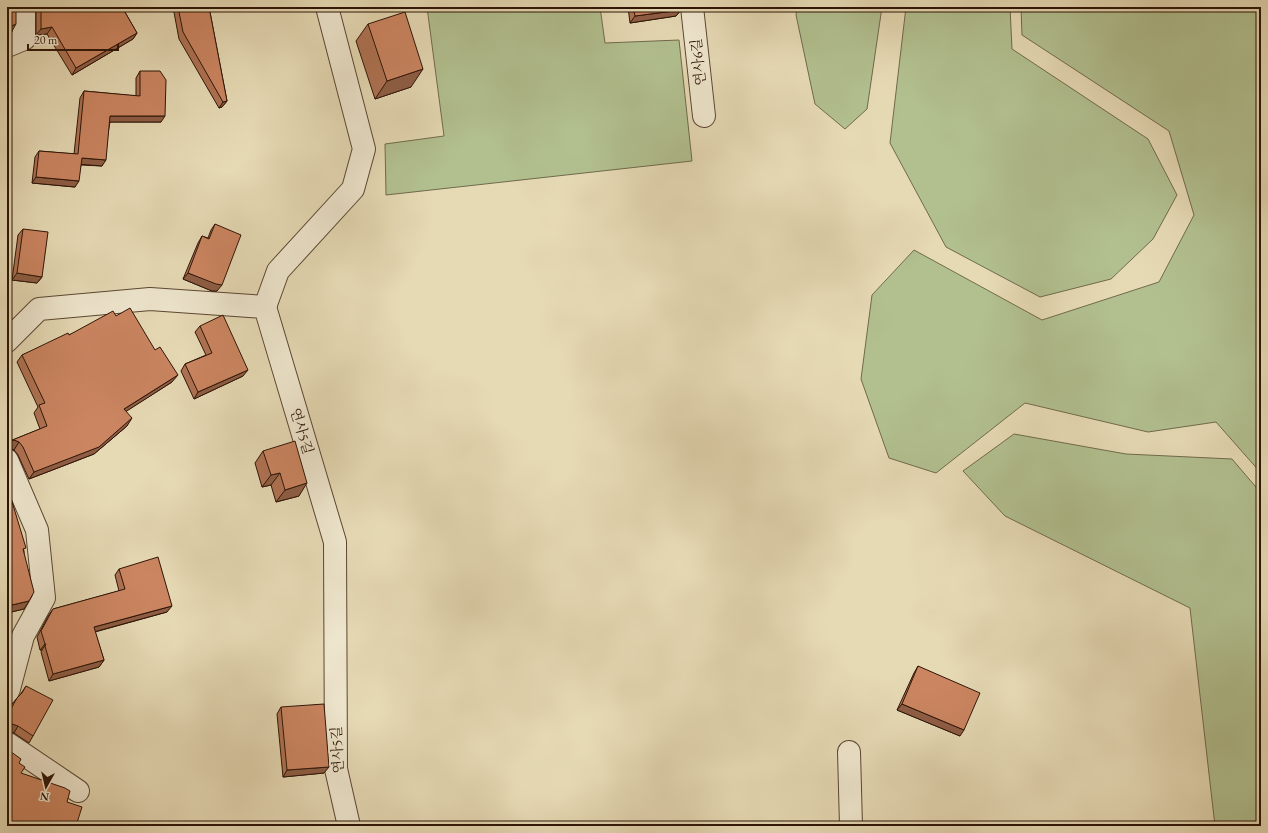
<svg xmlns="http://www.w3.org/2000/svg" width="1268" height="833" viewBox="0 0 1268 833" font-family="'EB Garamond','Noto Serif KR',serif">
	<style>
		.green { fill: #b2c090; stroke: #706a4c }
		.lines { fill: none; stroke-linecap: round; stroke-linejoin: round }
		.minor-casing { stroke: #5b4632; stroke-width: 24 }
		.minor { stroke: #efe7cf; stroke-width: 22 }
		.wall { fill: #af7253; stroke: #2d1407 }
		.shaded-wall { fill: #8e5d44; stroke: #2d1407 }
		.building { fill: #cb8561; stroke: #2d1407 }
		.labels { text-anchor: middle; stroke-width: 3.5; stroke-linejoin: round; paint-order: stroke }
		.street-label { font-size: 14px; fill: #2d1407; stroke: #efe7cf }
	</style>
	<rect width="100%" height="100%" fill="#e6dab5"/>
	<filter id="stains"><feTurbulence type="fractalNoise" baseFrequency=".005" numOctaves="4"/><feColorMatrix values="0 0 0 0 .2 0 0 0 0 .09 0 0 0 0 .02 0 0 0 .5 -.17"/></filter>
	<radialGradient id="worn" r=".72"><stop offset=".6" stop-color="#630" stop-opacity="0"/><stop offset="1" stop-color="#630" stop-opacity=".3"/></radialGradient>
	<g class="green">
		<path d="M 427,7 L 600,7 L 605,43 L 679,40 L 692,161 L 386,195 L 385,144 L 444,136 Z"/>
		<path d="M 797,7 L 882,7 L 867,109 L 845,129 L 815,104 L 796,15 Z"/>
		<path d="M 906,7 L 1010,7 L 1012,49 L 1148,139 L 1177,195 L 1153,239 L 1111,279 L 1040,297 L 946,247 L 890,143 Z"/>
		<path d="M 1021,7 L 1261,7 L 1261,473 L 1216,422 L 1148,432 L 1025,403 L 936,473 L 889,458 L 861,379 L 872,295 L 914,250 L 1042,320 L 1159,282 L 1194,215 L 1169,131 L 1022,35 Z"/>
		<path d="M 1014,434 L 1126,454 L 1232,459 L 1261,493 L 1261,826 L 1215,826 L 1190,608 L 1005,516 L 963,471 Z"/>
	</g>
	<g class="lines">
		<defs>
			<g id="minor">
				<path d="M 692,7 L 704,116"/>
				<path d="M 7,46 L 24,39 L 24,7"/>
				<path d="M 265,307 L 278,271 L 353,189 L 364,149 L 327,7"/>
				<path d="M 7,341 L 39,309 L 150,299 L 265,307 L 335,542 L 336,769 L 349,826"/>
				<path d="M 7,460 L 37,530 L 44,598 L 23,636 L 9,689 L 7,693"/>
				<path d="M 7,743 L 78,791"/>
				<path d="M 849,752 L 851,826"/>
			</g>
		</defs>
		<use href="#minor" class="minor-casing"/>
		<use href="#minor" class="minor"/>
	</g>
	<g class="wall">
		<path d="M 36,7 L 122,7 L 137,33 L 133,39 L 72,75 L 47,34 L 36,35 Z"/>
		<path d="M 173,7 L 209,7 L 227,101 L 222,107 L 219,108 L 179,39 Z"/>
		<path d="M 628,7 L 680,7 L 681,10 L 676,16 L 630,23 Z"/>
		<path d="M 368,24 L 411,87 L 375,99 L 356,41 Z"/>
		<path d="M 140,71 L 161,122 L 110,122 L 102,166 L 81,165 L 75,187 L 32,183 L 35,157 L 39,151 L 74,154 L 80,98 L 84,91 L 136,96 L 136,78 Z"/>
		<path d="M 215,224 L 217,291 L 212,291 L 183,279 L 198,243 L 202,236 L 208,238 L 211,230 Z"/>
		<path d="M 23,229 L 42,277 L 37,283 L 12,280 L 18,235 Z"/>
		<path d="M 116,316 L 172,382 L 126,411 L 127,426 L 94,454 L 29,479 L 18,455 L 14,450 L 9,448 L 7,448 L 7,446 L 10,441 L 40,429 L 34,413 L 38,407 L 17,362 L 22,355 L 69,335 Z"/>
		<path d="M 200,326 L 243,376 L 194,399 L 181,371 L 185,364 L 206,355 L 195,332 Z"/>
		<path d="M 263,451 L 299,496 L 276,502 L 271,485 L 262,487 L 255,463 Z"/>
		<path d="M 7,471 L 11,481 L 7,486 L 24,551 L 24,609 L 7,613 Z"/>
		<path d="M 119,569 L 167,612 L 95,632 L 104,660 L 99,667 L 49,681 L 41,652 L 42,650 L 40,650 L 37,637 L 48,616 L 53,609 L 119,591 L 115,575 Z"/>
		<path d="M 918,666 L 960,736 L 897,710 L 914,673 Z"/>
		<path d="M 26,686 L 33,736 L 29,743 L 14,733 L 7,731 L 7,714 L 12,704 L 17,698 L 20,695 Z"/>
		<path d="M 281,707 L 324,773 L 283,777 L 277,714 Z"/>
	</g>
	<g class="shaded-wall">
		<path d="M 681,10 L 676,16 L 630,23 L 635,16 Z"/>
		<path d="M 16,24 L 12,31 L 7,33 L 7,28 Z"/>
		<path d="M 52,27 L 47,34 L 36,35 L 41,29 Z"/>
		<path d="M 137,33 L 133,39 L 72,75 L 76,68 Z"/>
		<path d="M 423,69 L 411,87 L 375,99 L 387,81 Z"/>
		<path d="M 227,101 L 222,107 L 219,108 L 223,102 Z"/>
		<path d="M 110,116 L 165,116 L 161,122 L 106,122 Z"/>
		<path d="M 82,158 L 106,160 L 102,166 L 77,164 Z"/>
		<path d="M 36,177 L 79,181 L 75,187 L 32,183 Z"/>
		<path d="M 17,273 L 42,277 L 37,283 L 12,280 Z"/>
		<path d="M 188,273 L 222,285 L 217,291 L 212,291 L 183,279 Z"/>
		<path d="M 248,370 L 243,376 L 194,399 L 198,392 Z"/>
		<path d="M 178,375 L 172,382 L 119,416 L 124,409 Z"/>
		<path d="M 132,418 L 127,426 L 94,454 L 29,479 L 34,472 Z"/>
		<path d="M 14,440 L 19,442 L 14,450 L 9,448 L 7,448 L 7,446 L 10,441 Z"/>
		<path d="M 280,473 L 271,485 L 262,487 L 271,475 Z"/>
		<path d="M 11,481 L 7,487 L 7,482 Z"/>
		<path d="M 307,483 L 299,496 L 276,502 L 285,490 Z"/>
		<path d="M 29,601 L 24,609 L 7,613 L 12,605 Z"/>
		<path d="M 172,606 L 167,612 L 90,633 L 94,627 Z"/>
		<path d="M 45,644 L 46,644 L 42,650 L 40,650 Z"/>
		<path d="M 104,660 L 99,667 L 49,681 L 53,674 Z"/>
		<path d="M 902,704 L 964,730 L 960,736 L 897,710 Z"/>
		<path d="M 12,724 L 18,726 L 14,733 L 7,731 L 7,725 Z"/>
		<path d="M 329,767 L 324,773 L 283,777 L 287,770 Z"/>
	</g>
	<g class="building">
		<path d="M 7,7 L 16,7 L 16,24 L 7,28 Z"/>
		<path d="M 41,7 L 122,7 L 137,33 L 76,68 L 52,27 L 41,29 Z"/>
		<path d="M 178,7 L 209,7 L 227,101 L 223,102 L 183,32 Z"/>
		<path d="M 633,7 L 680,7 L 681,10 L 635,16 Z"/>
		<path d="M 405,12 L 423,69 L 387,81 L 368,24 Z"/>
		<path d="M 140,71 L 160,71 L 166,80 L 165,116 L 110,116 L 106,160 L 82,158 L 79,181 L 36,177 L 39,151 L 78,154 L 84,91 L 140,96 Z"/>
		<path d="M 215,224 L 241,235 L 222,285 L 216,284 L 188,273 L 202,236 L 209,239 Z"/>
		<path d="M 23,229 L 48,232 L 42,277 L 17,273 Z"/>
		<path d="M 130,308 L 155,350 L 160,347 L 178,375 L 124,409 L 132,418 L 99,447 L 34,472 L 23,447 L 19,442 L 14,440 L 10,441 L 47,426 L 39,405 L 45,403 L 22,355 L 68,333 L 69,335 L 113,311 L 116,316 Z"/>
		<path d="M 223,315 L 248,370 L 198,392 L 185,364 L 212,353 L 200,326 Z"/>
		<path d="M 295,441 L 307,483 L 285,490 L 280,473 L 271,475 L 263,451 Z"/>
		<path d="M 7,471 L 11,481 L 7,482 Z"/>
		<path d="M 7,485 L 26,548 L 23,549 L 34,592 L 29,601 L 12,605 L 7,584 Z"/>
		<path d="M 158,557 L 172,606 L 94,627 L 104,660 L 53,674 L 45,646 L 46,644 L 45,644 L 41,631 L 53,609 L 125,589 L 119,569 Z"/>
		<path d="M 918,666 L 980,693 L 964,730 L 902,704 Z"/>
		<path d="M 26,686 L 53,700 L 33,736 L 18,726 L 12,724 L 7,725 L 7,716 L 17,698 L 22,693 Z"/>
		<path d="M 324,704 L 329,767 L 287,770 L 281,707 Z"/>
		<path d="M 7,749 L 21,759 L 19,763 L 25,767 L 21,773 L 65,788 L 70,791 L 67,802 L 82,807 L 76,826 L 7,826 Z"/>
	</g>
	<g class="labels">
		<g class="street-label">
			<text transform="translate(698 62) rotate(-96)" y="5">연사6길</text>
			<text transform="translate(302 431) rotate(73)" y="5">연사5길</text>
			<text transform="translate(337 750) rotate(-93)" y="5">연사5길</text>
		</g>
	</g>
	<rect width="1268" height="833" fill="none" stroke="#e6dab5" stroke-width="24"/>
	<rect x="8" y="8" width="1252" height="817" fill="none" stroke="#2d1407" stroke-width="2"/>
	<rect x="12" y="12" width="1244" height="809" fill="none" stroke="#2d1407"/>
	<g transform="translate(46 787) rotate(188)" stroke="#efe7cf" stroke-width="3" paint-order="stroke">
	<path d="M0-3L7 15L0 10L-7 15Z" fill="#2d1407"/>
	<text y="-6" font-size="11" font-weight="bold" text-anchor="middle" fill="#2d1407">N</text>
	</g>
	<path d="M28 44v6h90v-6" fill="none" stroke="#2d1407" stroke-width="2"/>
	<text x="34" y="44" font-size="12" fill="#2d1407" stroke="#efe7cf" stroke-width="3" paint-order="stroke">20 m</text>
	<rect width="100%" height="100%" filter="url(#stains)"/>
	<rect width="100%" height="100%" fill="url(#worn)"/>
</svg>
